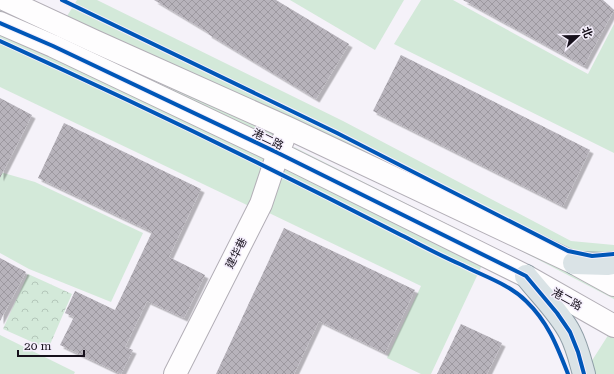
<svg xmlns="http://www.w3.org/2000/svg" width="614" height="374" viewBox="0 0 614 374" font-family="'Roboto Serif','Noto Sans SC',serif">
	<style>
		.grass { fill: #d3e9d9 }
		.forest { fill: url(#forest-crowns) }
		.building { fill: url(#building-cross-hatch); filter: url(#shadow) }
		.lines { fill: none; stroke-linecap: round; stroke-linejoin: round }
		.minor-casing { stroke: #b2aeb6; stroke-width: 24 }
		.major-casing { stroke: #8f9ea7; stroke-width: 24 }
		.minor { stroke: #fefdfe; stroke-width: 22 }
		.major { stroke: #dae3e6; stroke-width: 22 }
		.cycleway-casing { stroke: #f5effc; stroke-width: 6 }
		.cycleway { stroke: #0057b8; stroke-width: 4 }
		.labels { text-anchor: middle; stroke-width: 3; stroke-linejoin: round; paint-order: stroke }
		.street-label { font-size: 11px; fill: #17111c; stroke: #f5effc }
	</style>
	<defs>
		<pattern id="forest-crowns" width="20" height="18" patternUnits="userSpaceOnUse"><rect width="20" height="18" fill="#d3e9d9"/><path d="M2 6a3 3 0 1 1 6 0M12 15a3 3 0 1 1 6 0" fill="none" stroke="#b4c7ba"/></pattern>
		<pattern id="building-cross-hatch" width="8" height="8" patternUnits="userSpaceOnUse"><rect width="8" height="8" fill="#b7b3bb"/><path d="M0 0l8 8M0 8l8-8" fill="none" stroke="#9d99a0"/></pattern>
		<filter id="shadow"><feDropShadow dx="3.5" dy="3.5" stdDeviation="0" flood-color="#0004"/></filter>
	</defs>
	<rect width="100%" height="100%" fill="#f5f2f9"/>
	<g class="grass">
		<path d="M 0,0 L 279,135 L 249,206 L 0,87 Z"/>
		<path d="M 77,0 L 97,0 L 343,121 L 571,241 L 614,245 L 614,299 L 290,131 L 64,21 Z"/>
		<path d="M 290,0 L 404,0 L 375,50 Z"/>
		<path d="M 421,0 L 453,0 L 588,74 L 614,24 L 614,153 L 394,44 Z"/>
		<path d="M 294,147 L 491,246 L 431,374 L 421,374 L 387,358 L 421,286 L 267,212 Z"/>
		<path d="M 0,172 L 35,182 L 143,233 L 111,302 L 29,269 L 0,253 Z"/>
		<path d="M 614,326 L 614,374 L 583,374 L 586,370 Z"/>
		<path d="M 0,335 L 75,372 L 74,374 L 0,374 Z"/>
	</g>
	<path class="forest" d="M 28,274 L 72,294 L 48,349 L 3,329 Z"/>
	<g class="building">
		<path d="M 154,0 L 276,0 L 349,44 L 316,99 L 208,34 L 209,33 Z"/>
		<path d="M 463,0 L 603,0 L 614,10 L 584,66 Z"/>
		<path d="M 401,55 L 590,150 L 563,206 L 373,111 Z"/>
		<path d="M 0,98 L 32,115 L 0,178 Z"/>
		<path d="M 64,123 L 201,189 L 169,257 L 205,275 L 184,318 L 147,301 L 125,347 L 133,350 L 121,374 L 60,345 L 74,317 L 65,313 L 75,291 L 115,310 L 152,232 L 38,178 Z"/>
		<path d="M 284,228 L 415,290 L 385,353 L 319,321 L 294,374 L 216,374 Z"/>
		<path d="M 0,258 L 26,272 L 0,321 Z"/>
		<path d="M 461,324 L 502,343 L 487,374 L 437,374 Z"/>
	</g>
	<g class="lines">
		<defs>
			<g id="minor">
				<path d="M 6,0 L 94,41 L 288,128 L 574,263 L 614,285"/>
				<path d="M 0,23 L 53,46 L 278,153 L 526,276 L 614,326"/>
				<path d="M 175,374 L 261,204 L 278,153 L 283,140"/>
			</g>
			<g id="major">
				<path d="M 574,263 L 607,264 L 614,263"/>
				<path d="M 526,276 C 540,294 559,312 570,333 C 577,346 580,360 584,374"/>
			</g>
		</defs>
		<use href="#minor" class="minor-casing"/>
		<use href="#major" class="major-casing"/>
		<use href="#minor" class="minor"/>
		<use href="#major" class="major"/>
		<defs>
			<g id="cycleway">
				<path d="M 62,0 L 337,133 L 568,251 L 592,256 L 614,254"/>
				<path d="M 0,23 L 53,46 L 278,153 L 526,276 L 557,313 L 570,332 L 578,352 L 584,374"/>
				<path d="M 0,41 C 135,102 269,167 401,235 C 421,245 441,256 462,265 C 483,276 509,284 526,301 C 548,322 557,346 568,374"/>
			</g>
		</defs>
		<use href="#cycleway" class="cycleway-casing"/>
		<use href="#cycleway" class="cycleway"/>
	</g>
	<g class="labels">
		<g class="street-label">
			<text transform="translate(268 139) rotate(26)" y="4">港二路</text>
			<text transform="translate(236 253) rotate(-63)" y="4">建华巷</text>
			<text transform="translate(567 299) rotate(29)" y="4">港二路</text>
		</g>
	</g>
	<g transform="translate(578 36) rotate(68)" stroke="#f5effc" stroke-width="3" paint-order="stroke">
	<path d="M0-3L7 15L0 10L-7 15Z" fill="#17111c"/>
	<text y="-6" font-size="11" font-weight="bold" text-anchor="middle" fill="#17111c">北</text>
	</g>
	<path d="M18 350v6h66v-6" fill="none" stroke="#17111c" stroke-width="2"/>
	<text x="24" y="350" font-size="12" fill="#17111c" stroke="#f5effc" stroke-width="3" paint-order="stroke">20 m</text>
</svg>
